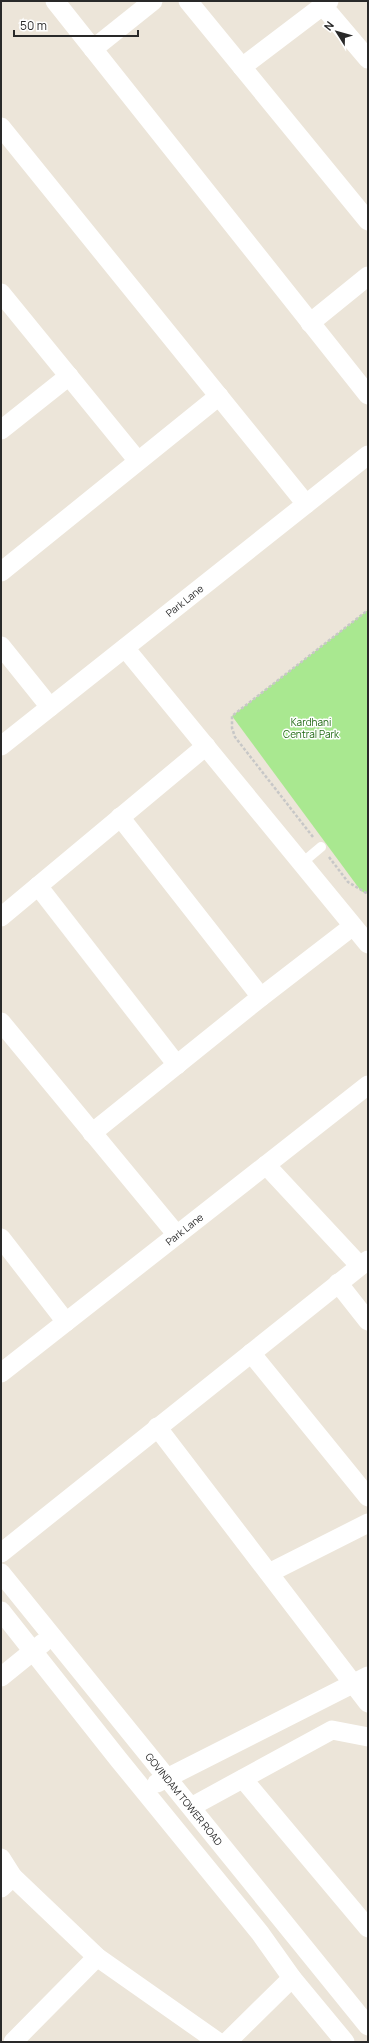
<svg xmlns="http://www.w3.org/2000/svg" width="369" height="2043" viewBox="0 0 369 2043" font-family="Manrope,sans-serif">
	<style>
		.green { fill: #a9e890 }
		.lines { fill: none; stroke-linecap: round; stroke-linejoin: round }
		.path { stroke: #c7c7c7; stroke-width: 2.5; stroke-dasharray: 3 2; stroke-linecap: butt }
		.lane { stroke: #fff; stroke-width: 10 }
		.street { stroke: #fff; stroke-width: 19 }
		.labels { text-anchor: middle; stroke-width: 3; stroke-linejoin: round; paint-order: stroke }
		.street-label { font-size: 10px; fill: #292929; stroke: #fff }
		.park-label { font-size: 10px; fill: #216a14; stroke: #fff }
	</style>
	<rect width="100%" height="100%" fill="#ece5d9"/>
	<path class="green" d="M 368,610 L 368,894 L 361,891 L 232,716 Z"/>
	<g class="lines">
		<g class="path">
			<path d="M 313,837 L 235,737 L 232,728 L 232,716 L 368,610"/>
			<path d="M 329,857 L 348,882 L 368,894"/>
		</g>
		<path class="lane" d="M 302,863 L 321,847"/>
		<g class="street">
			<path d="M 55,1 L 368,395"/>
			<path d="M 188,1 L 368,221"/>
			<path d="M 323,6 L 368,59"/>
			<path d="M 93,49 L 153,1"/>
			<path d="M 242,67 L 329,1"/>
			<path d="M 1,127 L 306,504"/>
			<path d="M 1,293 L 138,461"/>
			<path d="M 310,323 L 368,276"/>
			<path d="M 1,430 L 69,376"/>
			<path d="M 1,572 L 219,396"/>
			<path d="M 1,646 L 50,707"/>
			<path d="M 125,648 L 368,944"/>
			<path id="s1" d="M 1,746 L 368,455"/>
			<path d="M 120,817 L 261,997"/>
			<path d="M 38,886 L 177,1065"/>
			<path d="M 1,917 L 206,746"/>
			<path d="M 1,1022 L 177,1235"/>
			<path d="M 92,1133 L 261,997 L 353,926"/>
			<path d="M 266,1165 L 360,1266"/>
			<path d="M 1,1238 L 66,1322"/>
			<path d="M 338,1283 L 368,1321"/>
			<path d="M 251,1353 L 368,1497"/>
			<path id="s2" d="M 1,1373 L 368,1085"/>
			<path d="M 157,1427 L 368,1703"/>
			<path d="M 1,1553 L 368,1260"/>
			<path id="s3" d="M 1,1573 L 368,2026"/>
			<path d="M 269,1573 L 368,1523"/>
			<path d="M 1,1611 L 119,1760 L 260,1933 L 292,1978 L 345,2042"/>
			<path d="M 1,1677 L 43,1643"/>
			<path d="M 243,1779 L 368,1928"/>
			<path d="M 157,1783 L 368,1676"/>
			<path d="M 191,1807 L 332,1730 L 368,1737"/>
			<path d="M 1,1858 L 13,1877 L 1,1888"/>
			<path d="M 13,1877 L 97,1957 L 218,2042"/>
			<path d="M 13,2042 L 97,1957"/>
			<path d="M 227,2042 L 292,1978"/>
		</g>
	</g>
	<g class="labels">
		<g class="street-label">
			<text dy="4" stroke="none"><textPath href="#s1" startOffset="234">Park Lane</textPath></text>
			<text dy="4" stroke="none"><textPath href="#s2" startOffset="233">Park Lane</textPath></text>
			<text dy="4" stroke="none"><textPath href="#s3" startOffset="291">GOVINDAM TOWER ROAD</textPath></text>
		</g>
		<g class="park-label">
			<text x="311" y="726">Kardhani<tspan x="311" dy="12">Central Park</tspan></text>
		</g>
	</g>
	<rect width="369" height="2043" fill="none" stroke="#292929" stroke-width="4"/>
	<g transform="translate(337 32) rotate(307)" stroke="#ffffff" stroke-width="3" paint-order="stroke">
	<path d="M0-3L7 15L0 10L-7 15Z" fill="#292929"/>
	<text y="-6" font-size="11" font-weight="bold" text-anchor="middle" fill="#292929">N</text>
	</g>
	<path d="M14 30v6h124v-6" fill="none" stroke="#292929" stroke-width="2"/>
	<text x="20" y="30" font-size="12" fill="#292929" stroke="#ffffff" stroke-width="3" paint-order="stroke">50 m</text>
</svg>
